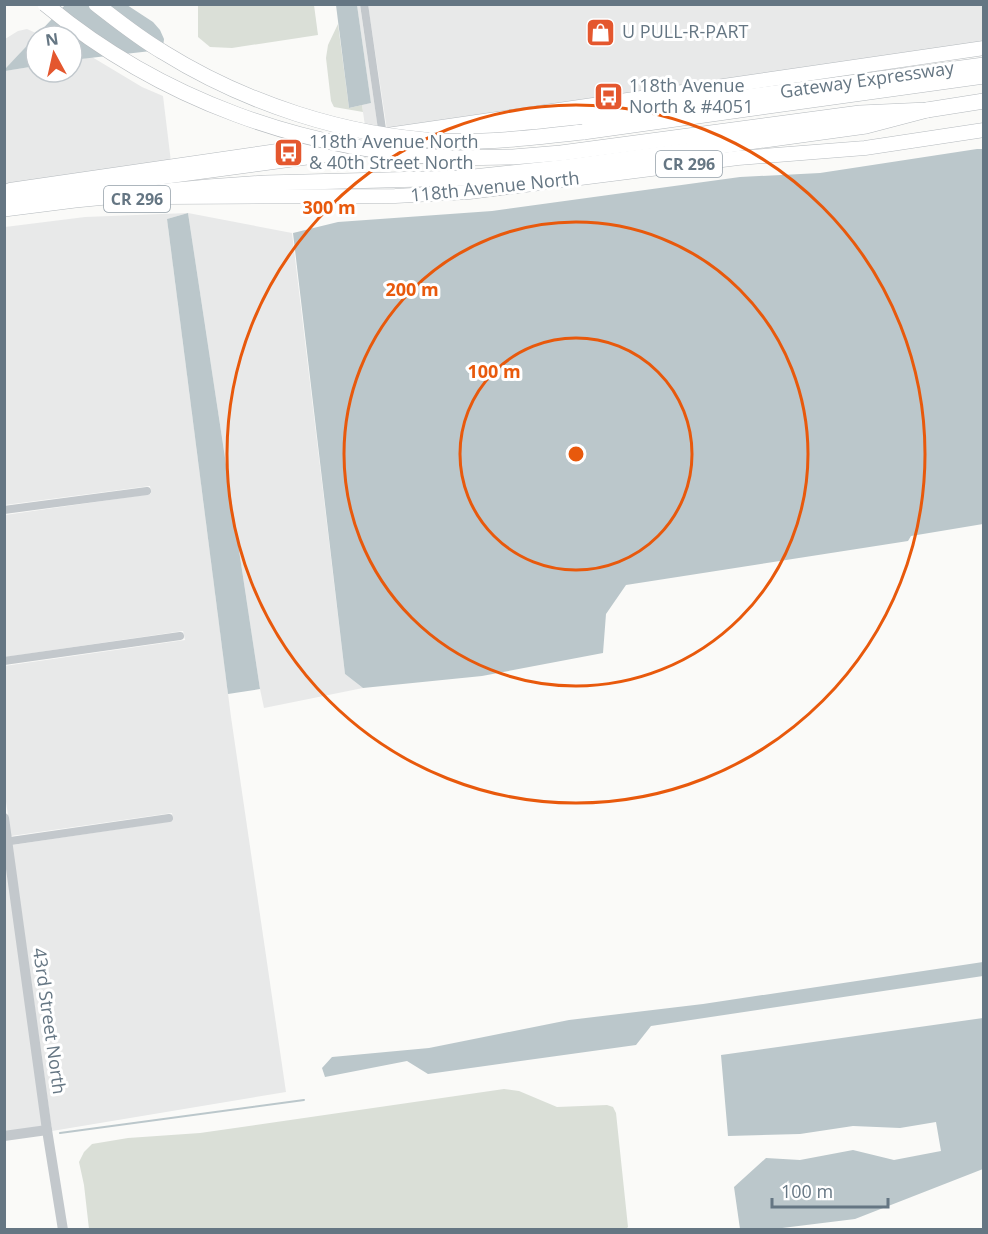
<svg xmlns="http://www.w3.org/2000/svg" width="988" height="1234" viewBox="0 0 988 1234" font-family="'Open Sans',sans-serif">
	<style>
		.built { fill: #e8e9e9 }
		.green { fill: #dadfd7 }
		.water { fill: #bbc7cb }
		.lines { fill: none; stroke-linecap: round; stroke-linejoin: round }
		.stream { stroke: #bbc7cb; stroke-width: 2 }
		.primary-casing { stroke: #b5babe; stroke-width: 15 }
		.motorway-casing { stroke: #b4b9bd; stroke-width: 16 }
		.minor { stroke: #c3c8cc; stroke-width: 8 }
		.tertiary { stroke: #c3c8cc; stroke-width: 10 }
		.primary { stroke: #fff; stroke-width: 14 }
		.motorway { stroke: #fff; stroke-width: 15 }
		.motorway-bridge-casing { stroke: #b4b9bd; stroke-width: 16; stroke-linecap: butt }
		.motorway-bridge { stroke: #fff; stroke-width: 15 }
		.ring { fill: none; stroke: #e8590c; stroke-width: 3 }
		.labels { text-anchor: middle; stroke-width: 6; stroke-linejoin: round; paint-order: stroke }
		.shield { fill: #fff; stroke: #939fa8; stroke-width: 1.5 }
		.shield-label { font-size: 16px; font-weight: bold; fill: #657683 }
		.poi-label { font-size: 18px; fill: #657683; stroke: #fff; text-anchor: start }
		.street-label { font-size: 18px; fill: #657683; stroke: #fff }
		.centre { fill: #e8590c; stroke: #fff; stroke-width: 3 }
		.ring-label { font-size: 18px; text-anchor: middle; font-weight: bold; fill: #e8590c; stroke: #fff; stroke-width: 6; stroke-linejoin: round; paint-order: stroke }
	</style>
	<rect width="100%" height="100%" fill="#fafaf8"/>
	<g class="built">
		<path d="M 357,5 L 360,5 L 378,129 L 365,126 L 362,105 L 371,103 Z"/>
		<path d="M 368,5 L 983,5 L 983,43 L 387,130 Z"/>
		<path d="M 27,29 L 38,34 L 5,69 L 5,39 L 18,31 Z"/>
		<path d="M 92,57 L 142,87 L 163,96 L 171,162 L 5,186 L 4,71 L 36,66 L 36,72 L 72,72 L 72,60 Z"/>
		<path d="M 188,213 L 292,233 L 345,674 L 363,688 L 264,708 L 260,689 L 188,213 L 167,219 L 231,717 L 286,1092 L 52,1131 L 12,845 L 173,821 L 172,813 L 11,836 L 4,788 L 4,666 L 185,640 L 183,631 L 5,657 L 5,515 L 151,494 L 150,486 L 5,505 L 5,227 L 85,217 Z"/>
		<path d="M 4,847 L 43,1126 L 4,1132 Z"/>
	</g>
	<g class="green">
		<path d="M 198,5 L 314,5 L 318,35 L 232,48 L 210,47 L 198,37 Z"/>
		<path d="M 338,24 L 349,108 L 362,105 L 363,112 L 334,107 L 331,101 L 326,58 L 328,45 Z"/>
		<path d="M 504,1089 L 519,1091 L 557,1107 L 607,1105 L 613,1107 L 616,1113 L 628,1227 L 626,1229 L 89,1229 L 84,1185 L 79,1162 L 84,1152 L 92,1144 L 128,1138 L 200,1133 Z"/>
	</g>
	<g class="water">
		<path d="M 65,5 L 127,5 L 153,22 L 160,30 L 164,39 L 163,48 L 151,51 L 72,60 L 72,36 L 36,36 Z"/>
		<path d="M 336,5 L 357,5 L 371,103 L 349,108 Z"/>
		<path d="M 36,36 L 36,66 L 5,71 L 5,69 Z"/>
		<path d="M 977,149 L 984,149 L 983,524 L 911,536 L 908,541 L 626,585 L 606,614 L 603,653 L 482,676 L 363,688 L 345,674 L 293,233 L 338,222 L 492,211 L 740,177 L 820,173 Z"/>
		<path d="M 188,213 L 260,689 L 228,694 L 167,219 Z"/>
		<path d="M 983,962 L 983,976 L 651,1026 L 636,1045 L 428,1074 L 407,1061 L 325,1077 L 322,1068 L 332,1057 L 429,1048 L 569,1020 L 703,1004 Z"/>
		<path d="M 983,1018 L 983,1169 L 855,1219 L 774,1229 L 740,1229 L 734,1187 L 766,1158 L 800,1160 L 853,1150 L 894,1160 L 941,1151 L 936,1122 L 900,1128 L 853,1126 L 800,1134 L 728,1136 L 721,1055 Z"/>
	</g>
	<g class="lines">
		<path class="stream" d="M 60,1133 L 304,1100"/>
		<defs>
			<g id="primary">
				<path d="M 10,190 L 984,48"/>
				<path d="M 165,197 L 395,196 L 469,192 L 738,158 L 865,148 L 984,130"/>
			</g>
			<g id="motorway">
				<path d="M 583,132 L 984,76"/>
				<path d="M 456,136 L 984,65"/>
				<path d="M 453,158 L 513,157 L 561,153 L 860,113 L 927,110 L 984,101"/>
				<path d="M 4,198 L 418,142"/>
				<path d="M 4,209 L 75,200 L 208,187 L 265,183 L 464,178 L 568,167 L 866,126 L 927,110"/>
			</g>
		</defs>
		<use href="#primary" class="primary-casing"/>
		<use href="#motorway" class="motorway-casing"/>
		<g class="minor">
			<path d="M 364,4 L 383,136"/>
			<path d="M 4,510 L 147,491"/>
			<path d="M 4,661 L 180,636"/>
			<path d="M 4,842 L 169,818"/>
		</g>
		<g class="tertiary">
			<path d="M 4,818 L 47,1130 L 63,1230"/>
			<path d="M 4,1136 L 47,1130"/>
		</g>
		<use href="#primary" class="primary"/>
		<use href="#motorway" class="motorway"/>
		<defs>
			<g id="motorway-bridge">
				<path d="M 45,4 C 160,100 304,151 453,158"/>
				<path d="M 96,4 C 118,21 139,38 163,52 C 245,103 345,136 442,141 C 490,143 537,137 583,132"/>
			</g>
		</defs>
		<use href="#motorway-bridge" class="motorway-bridge-casing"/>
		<use href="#motorway-bridge" class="motorway-bridge"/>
	</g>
	<g class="ring">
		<circle cx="576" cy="454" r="116"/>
		<circle cx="576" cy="454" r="232"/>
		<circle cx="576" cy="454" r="349"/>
	</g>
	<defs>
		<symbol id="shop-square" viewBox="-11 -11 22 22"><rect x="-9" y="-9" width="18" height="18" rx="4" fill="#e4572e" stroke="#fff"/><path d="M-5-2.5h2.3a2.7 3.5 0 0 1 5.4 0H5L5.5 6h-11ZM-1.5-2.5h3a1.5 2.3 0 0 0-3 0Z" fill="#fff"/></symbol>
		<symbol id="bus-square" viewBox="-11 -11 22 22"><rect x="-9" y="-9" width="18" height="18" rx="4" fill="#e4572e" stroke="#fff"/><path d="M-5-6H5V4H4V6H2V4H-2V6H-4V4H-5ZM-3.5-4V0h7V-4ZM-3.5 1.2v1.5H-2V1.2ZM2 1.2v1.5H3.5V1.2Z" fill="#fff"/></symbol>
	</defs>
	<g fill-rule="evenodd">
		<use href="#shop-square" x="584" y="16" width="33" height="33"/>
		<use href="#bus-square" x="592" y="80" width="33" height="33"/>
		<use href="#bus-square" x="272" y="136" width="33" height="33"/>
	</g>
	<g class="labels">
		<g class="shield">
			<rect x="656" y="151" width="66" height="26" rx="4.5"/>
			<rect x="104" y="186" width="66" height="26" rx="4.5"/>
		</g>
		<g class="shield-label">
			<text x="689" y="170">CR 296</text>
			<text x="137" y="205">CR 296</text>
		</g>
		<g class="poi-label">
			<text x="622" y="38">U PULL-R-PART</text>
			<text x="629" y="92">118th Avenue<tspan x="629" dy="21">North &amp; #4051</tspan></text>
			<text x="309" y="148">118th Avenue North<tspan x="309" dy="21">&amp; 40th Street North</tspan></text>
		</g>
		<g class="street-label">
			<text transform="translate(867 80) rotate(-8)" y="6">Gateway Expressway</text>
			<text transform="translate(495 187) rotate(-6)" y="6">118th Avenue North</text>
			<text transform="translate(49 1021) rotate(82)" y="6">43rd Street North</text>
		</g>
	</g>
	<circle cx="576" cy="454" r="9" class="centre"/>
	<g class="ring-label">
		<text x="329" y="214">300 m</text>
		<text x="412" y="296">200 m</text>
		<text x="494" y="378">100 m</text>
	</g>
	<rect width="988" height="1234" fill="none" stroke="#657683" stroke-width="12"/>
	<g transform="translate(54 54) rotate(352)"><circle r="28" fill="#ffffff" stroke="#c1c8cd" stroke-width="1.5"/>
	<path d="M0-4.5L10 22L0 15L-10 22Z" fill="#e4572e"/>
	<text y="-9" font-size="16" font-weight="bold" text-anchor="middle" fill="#657683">N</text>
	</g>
	<path d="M772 1198v9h116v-9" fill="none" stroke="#657683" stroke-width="3"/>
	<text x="781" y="1198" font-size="18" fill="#657683" stroke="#ffffff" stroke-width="4.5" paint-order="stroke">100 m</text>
</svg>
